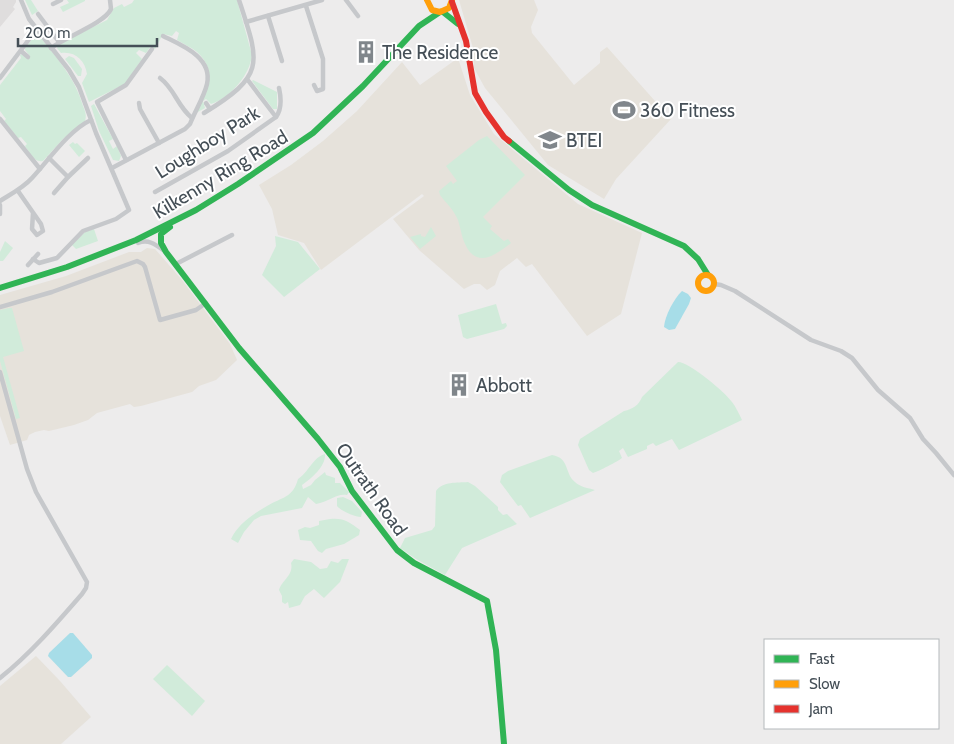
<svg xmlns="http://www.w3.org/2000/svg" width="954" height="744" viewBox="0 0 954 744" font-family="Cabin,sans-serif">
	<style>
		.commercial { fill: #e6e2db }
		.education { fill: #dfdddd }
		.green { fill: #d1ebda }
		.water { fill: #a7dde8 }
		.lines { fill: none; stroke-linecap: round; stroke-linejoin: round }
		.street { stroke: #c6c8cb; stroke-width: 4.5 }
		.fast { stroke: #30b455; stroke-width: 6 }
		.slow { stroke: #ff9f0a; stroke-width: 6 }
		.jam { stroke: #e5322d; stroke-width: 6 }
		.labels { text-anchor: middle; stroke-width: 4; stroke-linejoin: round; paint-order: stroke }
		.poi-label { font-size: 19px; fill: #454f57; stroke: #fff; text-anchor: start }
		.street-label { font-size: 19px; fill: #454f57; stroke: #fff }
	</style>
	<rect width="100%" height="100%" fill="#edecec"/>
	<g class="commercial">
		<path d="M 459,0 L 534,0 L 538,10 L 531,27 L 532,33 L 574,85 L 600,63 L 600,52 L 607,47 L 671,119 L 616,179 L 604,199 L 548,165 L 485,88 L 474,68 L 473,48 Z"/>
		<path d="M 458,58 L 470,95 L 494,134 L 578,204 L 642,233 L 621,314 L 587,336 L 532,264 L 526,267 L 517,258 L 500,271 L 495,285 L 487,290 L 480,284 L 474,284 L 464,289 L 419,250 L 393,219 L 424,196 L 422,194 L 321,270 L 304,243 L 278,235 L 272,209 L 259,185 L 291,165 L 323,141 L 357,111 L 402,62 L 420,85 Z"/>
		<path d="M 147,248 L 155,249 L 182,280 L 230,344 L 237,360 L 216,380 L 199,386 L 192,392 L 141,406 L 134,407 L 130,404 L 97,413 L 88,420 L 74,425 L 49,431 L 44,430 L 35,432 L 29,435 L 27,440 L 10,445 L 0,416 L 0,295 L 66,276 L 129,252 L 141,252 Z"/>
		<path d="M 36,656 L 60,681 L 91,717 L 61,744 L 0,744 L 0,686 Z"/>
	</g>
	<path class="education" d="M 0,0 L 16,0 L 16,2 L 13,7 L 15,9 L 0,27 Z"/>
	<g class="green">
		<path d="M 25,0 L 31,0 L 38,11 L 32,15 Z"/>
		<path d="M 67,0 L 85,0 L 85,1 L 63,12 L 60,7 L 69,3 Z"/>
		<path d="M 134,0 L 237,0 L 252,55 C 250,75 230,98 211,104 L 206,99 L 203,101 L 205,108 L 196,113 C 206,92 219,72 197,52 C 191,47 183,44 177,40 L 179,33 L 176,31 L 172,36 L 163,34 L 155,49 L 151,46 L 146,53 L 139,50 L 136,53 L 142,59 L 125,84 L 89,102 L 82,83 L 87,74 C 85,60 75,51 61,53 L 57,48 L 59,44 L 107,20 L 114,8 L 122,4 L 124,7 L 132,3 Z"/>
		<path d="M 37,33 C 55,56 75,77 83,106 C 85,111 87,115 85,121 L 63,139 L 43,161 C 34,163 30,153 25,146 L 27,144 L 21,137 L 18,138 L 4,121 L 6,119 L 0,111 L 0,85 L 21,58 L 20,55 L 22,54 L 28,58 L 30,56 L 25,50 L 25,48 Z"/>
		<path d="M 69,56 L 74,58 L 82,69 L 81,76 L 78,76 L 65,59 Z"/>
		<path d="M 253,80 L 277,92 L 277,109 L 273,109 L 252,81 Z"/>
		<path d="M 94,104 L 113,139 L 109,141 L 113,149 L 117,146 L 121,156 L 119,161 L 113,160 L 99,131 L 91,106 Z"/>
		<path d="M 487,136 L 525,175 L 483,217 L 492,226 L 490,229 L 504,241 L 508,239 L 511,243 C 492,258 474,269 463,239 C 461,233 460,226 458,220 C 454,210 446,203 440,195 L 439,191 L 451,181 L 453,184 L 457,181 L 446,166 L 479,140 Z"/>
		<path d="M 73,142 L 75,144 L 77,143 L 85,151 L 79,157 L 69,145 Z"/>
		<path d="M 431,227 L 436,236 L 420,249 L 410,237 L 421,234 L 421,236 L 425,237 Z"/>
		<path d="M 94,229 L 98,241 L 76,249 L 72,245 L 85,232 Z"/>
		<path d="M 275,236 L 298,242 L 320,269 L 284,297 L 262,275 L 276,246 Z"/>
		<path d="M 5,241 L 13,248 L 3,261 L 0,261 L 0,252 Z"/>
		<path d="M 496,304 L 502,324 L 506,323 L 507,326 L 504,329 L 467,339 L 463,337 L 458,315 Z"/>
		<path d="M 9,308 L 12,308 L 24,351 L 3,357 L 20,418 L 16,419 L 0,361 L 0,310 Z"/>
		<path d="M 678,362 C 689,362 725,392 732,402 C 736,407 739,414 742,420 L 679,450 L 672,439 L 656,446 L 653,443 L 647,446 L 647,449 L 628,457 L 623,448 L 619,451 L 622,458 C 617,462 599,471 593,473 L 589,470 L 578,445 L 580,439 L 624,411 C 633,409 639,405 642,397 Z"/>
		<path d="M 325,454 C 326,466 312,478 302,485 L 303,489 L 311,485 L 315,480 L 325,472 L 326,475 L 335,478 L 335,483 L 340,483 L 349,492 L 347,495 C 336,493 329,502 316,504 L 308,497 L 302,508 L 261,516 L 254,520 L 244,532 L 238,543 L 231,539 C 238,524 253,514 267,506 C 282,497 293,498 298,479 C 308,473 313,457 325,454 Z"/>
		<path d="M 552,455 C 570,458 564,473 575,482 C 580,487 588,488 595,490 L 530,518 L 521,505 L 518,506 L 500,482 L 502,475 L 508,471 Z"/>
		<path d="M 468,482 L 475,486 L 498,507 L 498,510 L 503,515 L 507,514 L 517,524 L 462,548 L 445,575 L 416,559 L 400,548 L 405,538 L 432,530 L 435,526 L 436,491 C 443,481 457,483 468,482 Z"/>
		<path d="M 343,497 L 352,501 L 362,512 L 361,517 C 355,517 341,511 337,506 L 337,498 Z"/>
		<path d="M 330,519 C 346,518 348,522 360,530 L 359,535 L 344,544 L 326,549 L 322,553 L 318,551 L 311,541 L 300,540 L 298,530 L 305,527 L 310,528 L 319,525 L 319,521 Z"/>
		<path d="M 294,559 L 311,562 L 320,569 L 327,568 L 331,561 L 338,563 L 342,559 L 349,559 L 340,582 L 324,598 L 314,589 L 305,596 L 300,605 L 289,608 L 288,602 L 285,604 L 282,602 L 282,596 L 279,590 C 282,580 294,575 291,563 Z"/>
		<path d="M 167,665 L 205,701 L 192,716 L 153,679 Z"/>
	</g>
	<g class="water">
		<path d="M 682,291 L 688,294 L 691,298 L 689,304 L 675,329 L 669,330 L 664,327 C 665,315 674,299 682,291 Z"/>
		<path d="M 70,633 L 73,633 L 92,655 L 92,658 L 71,677 L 68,677 L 48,656 L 49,653 Z"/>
	</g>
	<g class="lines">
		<g class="street">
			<path d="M 21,0 L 29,19 L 69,70 L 79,87 L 96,133 L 129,210 L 116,219 L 83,231 L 57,258 L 39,263 L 33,259"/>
			<path d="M 346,0 L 358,16"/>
			<path d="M 53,4 L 61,0"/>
			<path d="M 306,6 L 323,59 L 323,89 L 317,91 L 314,85"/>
			<path d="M 38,14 L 59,42"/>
			<path d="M 268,16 L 282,61"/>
			<path d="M 246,22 L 322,0"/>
			<path d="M 51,48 C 65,37 105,23 111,9 L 110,0"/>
			<path d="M 21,51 L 28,57"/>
			<path d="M 0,78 L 33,34"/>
			<path d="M 160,78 C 175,89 177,106 192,118"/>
			<path d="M 247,79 L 276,117"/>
			<path d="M 139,103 L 140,109 L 159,143"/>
			<path d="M 206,103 L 210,109"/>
			<path d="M 204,113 C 266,75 260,64 239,0"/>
			<path d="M 0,119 L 40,169"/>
			<path d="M 49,158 L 68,177"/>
			<path d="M 126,160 L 97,102 L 126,85 L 152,49"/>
			<path d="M 112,168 L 185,129 L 190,124 C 195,111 204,97 207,84 C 213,57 181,45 163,36"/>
			<path d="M 18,191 L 41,224 L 43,231 L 37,235 L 32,229 L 33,213"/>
			<path d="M 155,192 L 228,151 L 276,117 C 282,109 281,97 279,88"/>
			<path d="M 54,193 L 68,177 L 88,158"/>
			<path d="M 0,201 C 11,194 23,188 32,178 C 48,161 69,130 91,120"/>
			<path d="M 0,205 L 0,214"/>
			<path d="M 138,243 C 148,239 155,244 163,250"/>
			<path d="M 176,264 L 232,235"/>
			<path d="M 28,265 L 38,254"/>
			<path d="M 714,284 L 721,285 L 735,291 L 811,340 L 841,351 L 852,358 L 878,390 L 910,418 L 923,439 L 936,453 L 954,475"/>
			<path d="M 0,307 L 52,292 L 137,261 L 143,264 L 145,267 L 160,320 L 196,310 L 206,303"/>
			<path d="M 0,372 L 27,469 L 36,492 L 87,582 L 86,588 L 82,594 C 56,624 31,653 0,678"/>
		</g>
		<g class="fast">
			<path d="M 443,12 L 458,24"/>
			<path d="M 509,141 L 569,190 L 592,205 L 684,246 L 698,259 L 708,275"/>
			<path d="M 170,227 L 161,234 L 161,243 L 166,252 L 239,348 L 318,439 L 340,467 L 352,491 L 397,550 L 414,563 L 487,601 L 496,650 L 504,744"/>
			<path d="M 0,288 L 67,267 L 136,240 L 196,210 L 238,184 L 313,133 L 363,86 L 419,26 L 440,12"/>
		</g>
		<g class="slow">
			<path d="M 427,0 L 432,10 L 440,12 L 449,8 L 452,0"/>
			<circle cx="706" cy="283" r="8"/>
		</g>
		<path class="jam" d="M 452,2 L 466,41 L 475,93 L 486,112 L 504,137 L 509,141"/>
	</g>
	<defs>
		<symbol id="building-bare" viewBox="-9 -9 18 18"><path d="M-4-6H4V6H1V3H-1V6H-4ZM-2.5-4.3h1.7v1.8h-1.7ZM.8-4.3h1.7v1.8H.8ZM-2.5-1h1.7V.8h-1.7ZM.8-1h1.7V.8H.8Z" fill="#80868b" stroke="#fff" stroke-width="2.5" paint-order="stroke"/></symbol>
		<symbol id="stadium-bare" viewBox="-9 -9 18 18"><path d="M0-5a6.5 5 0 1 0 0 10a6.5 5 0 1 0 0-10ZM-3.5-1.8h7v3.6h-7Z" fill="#80868b" stroke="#fff" stroke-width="2.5" paint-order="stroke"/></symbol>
		<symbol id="university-bare" viewBox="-9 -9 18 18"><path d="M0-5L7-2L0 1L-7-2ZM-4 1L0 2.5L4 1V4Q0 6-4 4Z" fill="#80868b" stroke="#fff" stroke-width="2.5" paint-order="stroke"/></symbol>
	</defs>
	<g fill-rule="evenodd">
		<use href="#building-bare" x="350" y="36" width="32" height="32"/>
		<use href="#stadium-bare" x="608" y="94" width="32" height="32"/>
		<use href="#university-bare" x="534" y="124" width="32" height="32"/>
		<use href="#building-bare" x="443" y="369" width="32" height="32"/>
	</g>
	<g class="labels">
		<g class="poi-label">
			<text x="382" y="59">The Residence</text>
			<text x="640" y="117">360 Fitness</text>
			<text x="566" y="147">BTEI</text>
			<text x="476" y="392">Abbott</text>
		</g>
		<g class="street-label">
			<text transform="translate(207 142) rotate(-32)" y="7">Loughboy Park</text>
			<text transform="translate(220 174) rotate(-31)" y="7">Kilkenny Ring Road</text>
			<text transform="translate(372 489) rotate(55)" y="7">Outrath Road</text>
		</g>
	</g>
	<rect x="764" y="639" width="175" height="90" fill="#ffffff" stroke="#b5b9bc"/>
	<rect x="774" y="655" width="25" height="8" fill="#30b455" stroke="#b5b9bc"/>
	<text x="809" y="664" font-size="15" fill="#454f57">Fast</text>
	<rect x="774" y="680" width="25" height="8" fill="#ff9f0a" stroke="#b5b9bc"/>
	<text x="809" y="689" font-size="15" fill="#454f57">Slow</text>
	<rect x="774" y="705" width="25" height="8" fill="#e5322d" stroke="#b5b9bc"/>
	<text x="809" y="714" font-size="15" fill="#454f57">Jam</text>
	<path d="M18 38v8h139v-8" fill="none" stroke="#454f57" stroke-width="2.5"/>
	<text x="25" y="38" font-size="15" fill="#454f57" stroke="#ffffff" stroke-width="4" paint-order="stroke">200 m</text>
</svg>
